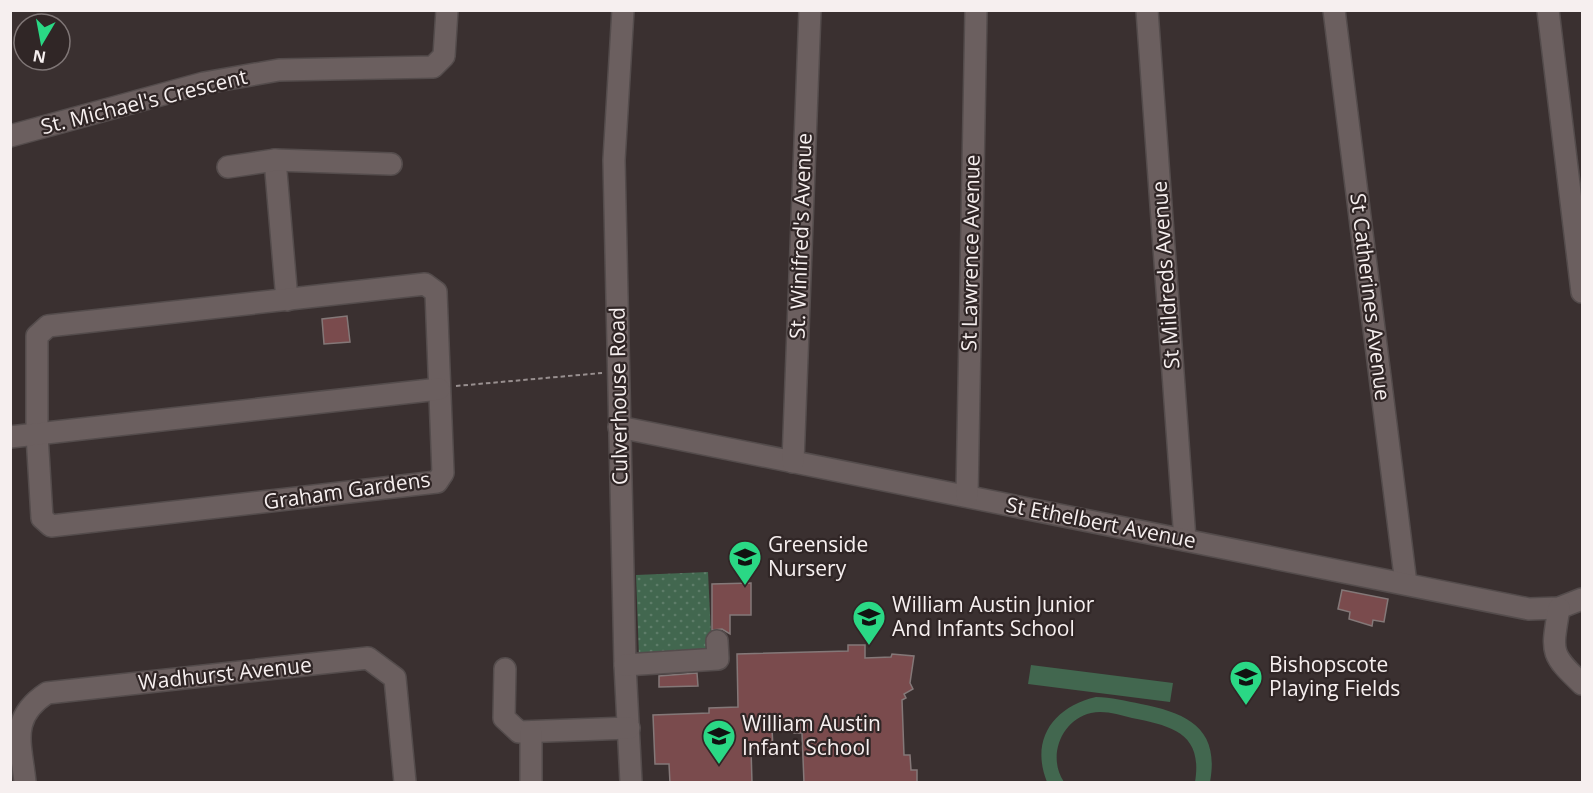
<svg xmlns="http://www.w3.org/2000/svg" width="1593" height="793" viewBox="0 0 1593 793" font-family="'Open Sans',sans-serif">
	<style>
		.grass { fill: url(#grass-dots) }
		.green { fill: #42674f }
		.building { fill: #7a4b4d; stroke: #847878; stroke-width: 1.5 }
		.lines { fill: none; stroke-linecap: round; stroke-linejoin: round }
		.minor-casing { stroke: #544c4c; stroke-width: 24 }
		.path { stroke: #988f8f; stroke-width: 2; stroke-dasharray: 4.5 3; stroke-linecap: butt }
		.minor { stroke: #6b5f5f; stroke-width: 21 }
		.labels { text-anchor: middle; stroke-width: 4.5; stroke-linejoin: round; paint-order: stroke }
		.street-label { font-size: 21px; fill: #f6efef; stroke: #302626 }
		.poi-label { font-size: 21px; fill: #f6efef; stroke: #302626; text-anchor: start }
	</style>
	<defs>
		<pattern id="grass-dots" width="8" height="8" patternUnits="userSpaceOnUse" patternTransform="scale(1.5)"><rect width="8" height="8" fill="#42674f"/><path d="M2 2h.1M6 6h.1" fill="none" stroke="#5e7d69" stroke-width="1.8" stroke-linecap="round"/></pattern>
	</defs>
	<rect width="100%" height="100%" fill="#3a3030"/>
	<path class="grass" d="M 708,572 L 712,655 L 639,657 L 636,575 Z"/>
	<g class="green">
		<path d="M 1031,665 L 1173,683 L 1170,702 L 1028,684 Z"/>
		<path d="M 1096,697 C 1111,697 1126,701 1141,704 C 1187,713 1220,728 1210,782 L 1195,782 C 1203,733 1172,726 1132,718 C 1119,715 1105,710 1091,713 C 1061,720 1047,757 1064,782 L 1047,782 C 1030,740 1053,707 1096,697 Z"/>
	</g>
	<g class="building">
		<path d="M 347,316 L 350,342 L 324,344 L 322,319 Z"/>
		<path d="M 751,583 L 751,615 L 730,615 L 730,634 L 722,629 L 712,630 L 712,584 Z"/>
		<path d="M 1342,590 L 1388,599 L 1384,622 L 1373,620 L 1372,626 L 1349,619 L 1350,612 L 1338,609 Z"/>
		<path d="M 848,645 L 865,645 L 865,658 L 891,657 L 892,654 L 914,656 L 910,683 L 913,689 L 904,694 L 906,698 L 902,700 L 904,755 L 910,755 L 911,770 L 917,770 L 917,783 L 804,783 L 802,733 L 794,733 L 793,728 L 772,729 L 773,748 L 751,748 L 752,783 L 670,783 L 669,764 L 655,764 L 653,715 L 709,713 L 709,708 L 738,707 L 737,654 L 848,651 Z"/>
		<path d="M 697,673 L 698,686 L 659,687 L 659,676 Z"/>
	</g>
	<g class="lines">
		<defs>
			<g id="minor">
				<path d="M 623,10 L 614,160 L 625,665 L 631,782"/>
				<path d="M 1147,10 L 1185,540"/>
				<path d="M 1334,10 L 1406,584"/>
				<path d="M 1548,10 L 1582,292"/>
				<path d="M 10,136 L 204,83 L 279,70 L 433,67 L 444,56 L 447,10"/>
				<path d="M 275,160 L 287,300"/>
				<path d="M 228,167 L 275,160 L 391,164"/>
				<path d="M 425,284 L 436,292 L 443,473 L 437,482 L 51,526 L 42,518 L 37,435 L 37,336 L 48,326 Z"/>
				<path d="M 619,427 L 1529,609 L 1559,608 L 1582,599"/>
				<path d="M 10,437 L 439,389"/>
				<path d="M 793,462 L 810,10"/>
				<path d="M 967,496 L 976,10"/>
				<path d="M 1559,608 C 1552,652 1549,653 1582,684"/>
				<path d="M 625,665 L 718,659 L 717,641"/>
				<path d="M 505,669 L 504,718 L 519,732 L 629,728"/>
				<path d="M 531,732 L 531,782"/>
				<path d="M 25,782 C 21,743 9,718 47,693 L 368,658 L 395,678 L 405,782"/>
			</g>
		</defs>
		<use href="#minor" class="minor-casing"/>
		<path class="path" d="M 456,386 L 602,373"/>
		<use href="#minor" class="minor"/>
	</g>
	<defs>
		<symbol id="school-pin" viewBox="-11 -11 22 30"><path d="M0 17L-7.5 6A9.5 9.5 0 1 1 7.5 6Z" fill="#2ad885" stroke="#302626"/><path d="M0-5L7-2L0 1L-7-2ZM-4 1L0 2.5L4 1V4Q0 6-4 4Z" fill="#111"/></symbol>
	</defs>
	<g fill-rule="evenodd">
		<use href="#school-pin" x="726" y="538" width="38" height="52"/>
		<use href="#school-pin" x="850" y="598" width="38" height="52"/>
		<use href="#school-pin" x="1227" y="658" width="38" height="52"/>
		<use href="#school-pin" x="700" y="717" width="38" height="52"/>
	</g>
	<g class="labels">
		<g class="street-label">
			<text transform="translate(144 102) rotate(-14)" y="7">St. Michael's Crescent</text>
			<text transform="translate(801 236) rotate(-88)" y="7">St. Winifred's Avenue</text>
			<text transform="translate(971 253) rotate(-89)" y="7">St Lawrence Avenue</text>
			<text transform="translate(1166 275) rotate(-94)" y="7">St Mildreds Avenue</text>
			<text transform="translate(1370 297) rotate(83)" y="7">St Catherines Avenue</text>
			<text transform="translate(619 396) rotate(-91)" y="7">Culverhouse Road</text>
			<text transform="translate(347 491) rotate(-8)" y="7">Graham Gardens</text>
			<text transform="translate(1101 523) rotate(11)" y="7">St Ethelbert Avenue</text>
			<text transform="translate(225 674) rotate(-6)" y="7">Wadhurst Avenue</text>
		</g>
		<g class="poi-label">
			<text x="768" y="552">Greenside<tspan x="768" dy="24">Nursery</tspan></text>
			<text x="892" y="612">William Austin Junior<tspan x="892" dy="24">And Infants School</tspan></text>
			<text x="1269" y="672">Bishopscote<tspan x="1269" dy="24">Playing Fields</tspan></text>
			<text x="742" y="731">William Austin<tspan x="742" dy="24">Infant School</tspan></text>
		</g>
	</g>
	<rect width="1593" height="793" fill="none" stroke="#f6efef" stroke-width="24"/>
	<g transform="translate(42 42) rotate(190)"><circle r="28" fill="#302626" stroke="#7f7676" stroke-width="1.5"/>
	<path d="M0-4.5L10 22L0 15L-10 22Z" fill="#2ad885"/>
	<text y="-9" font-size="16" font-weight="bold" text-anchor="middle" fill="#f6efef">N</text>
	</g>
</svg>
